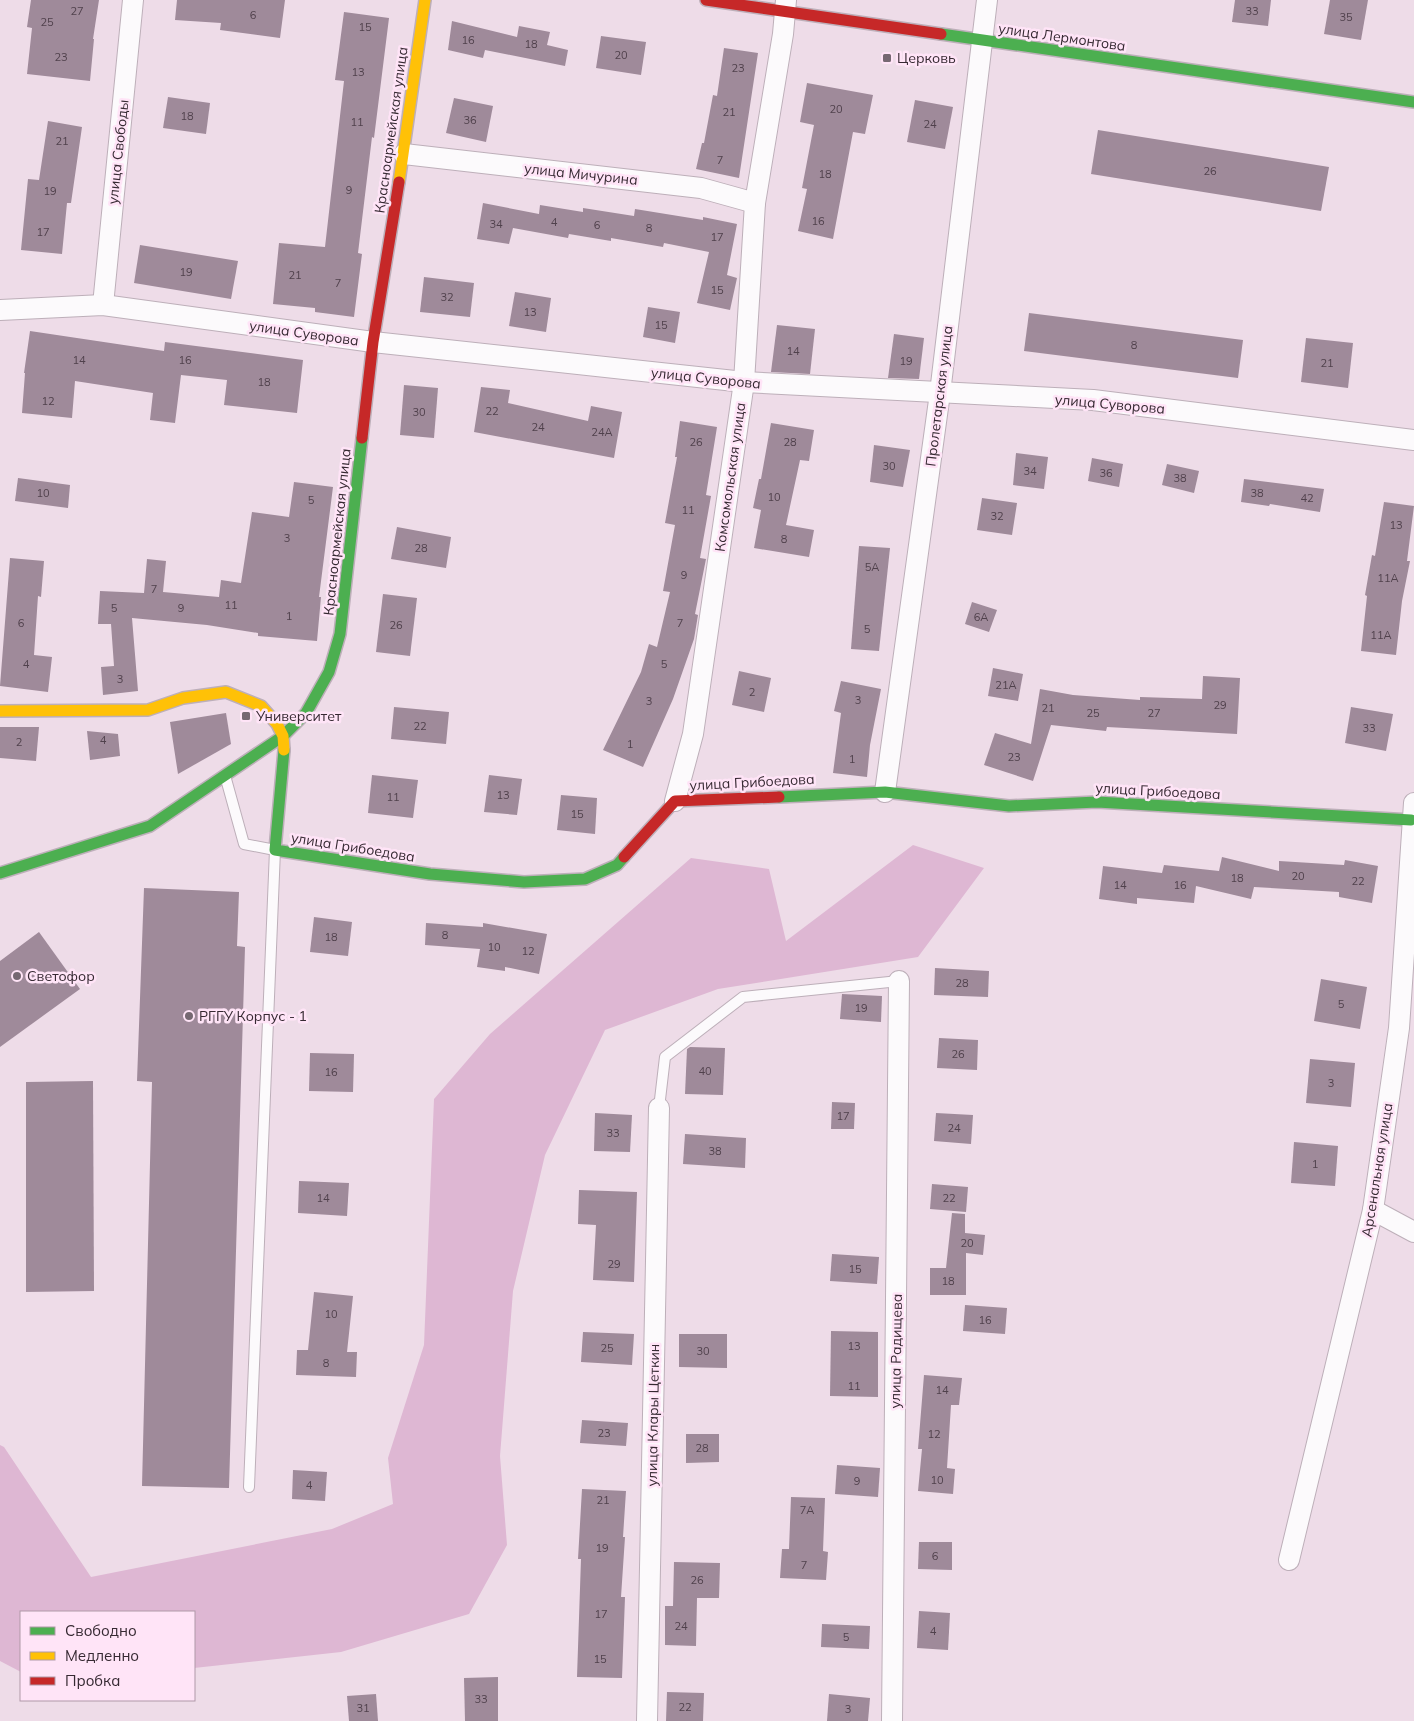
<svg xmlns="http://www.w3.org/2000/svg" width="1414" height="1721" viewBox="0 0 1414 1721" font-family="Mulish,sans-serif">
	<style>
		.green { fill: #deb7d3 }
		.building { fill: #9f8a9a }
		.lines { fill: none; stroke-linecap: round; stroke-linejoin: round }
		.lane-casing { stroke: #bdafb9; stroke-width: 12 }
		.street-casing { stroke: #bdafb9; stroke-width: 22 }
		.fast-casing { stroke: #bdafb9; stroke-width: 14 }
		.slow-casing { stroke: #bdafb9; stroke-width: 14 }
		.jam-casing { stroke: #bdafb9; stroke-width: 14 }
		.lane { stroke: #fcfafc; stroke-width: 10 }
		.street { stroke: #fcfafc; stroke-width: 20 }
		.fast { stroke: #4caf50; stroke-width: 11 }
		.slow { stroke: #ffc107; stroke-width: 11 }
		.jam { stroke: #c62828; stroke-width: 11 }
		.poi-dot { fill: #766872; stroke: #ffe4f7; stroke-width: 2 }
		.labels { text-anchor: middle; stroke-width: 5; stroke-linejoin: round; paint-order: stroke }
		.number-label { font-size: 11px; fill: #50414c }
		.street-label { font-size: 14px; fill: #362932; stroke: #ffe4f7 }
		.poi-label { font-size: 14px; fill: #362932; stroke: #ffe4f7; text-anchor: start }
	</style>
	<rect width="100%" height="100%" fill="#eedce8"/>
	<path class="green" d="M 913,845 L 984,868 L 918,957 L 718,989 L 605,1030 L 545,1155 L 513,1291 L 500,1456 L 507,1545 L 469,1614 L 341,1652 L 194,1668 L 194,1612 L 21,1612 L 21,1672 L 0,1661 L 0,1445 L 4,1447 L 91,1577 L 332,1529 L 393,1504 L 388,1458 L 424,1345 L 434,1099 L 490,1034 L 691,858 L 769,869 L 786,941 Z"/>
	<g class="building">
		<path d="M 31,0 L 99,0 L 93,39 L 94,39 L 90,81 L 27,74 L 32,28 L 27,27 Z"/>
		<path d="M 177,0 L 285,0 L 280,38 L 220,30 L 221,23 L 175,20 Z"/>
		<path d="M 1235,0 L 1271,0 L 1268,26 L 1232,22 Z"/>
		<path d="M 1330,0 L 1368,0 L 1361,40 L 1324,34 Z"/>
		<path d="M 344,12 L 389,18 L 374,138 L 372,137 L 358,253 L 362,254 L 354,317 L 315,312 L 315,308 L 273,304 L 279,243 L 325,247 L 344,81 L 335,80 Z"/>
		<path d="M 452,21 L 517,37 L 519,26 L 550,32 L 547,45 L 568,50 L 565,66 L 485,50 L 483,58 L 448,50 Z"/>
		<path d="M 601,36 L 646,42 L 641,75 L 596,68 Z"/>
		<path d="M 724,48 L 758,53 L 739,178 L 696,169 L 702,143 L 704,143 L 713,95 L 717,96 Z"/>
		<path d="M 807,83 L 873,95 L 865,134 L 853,132 L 833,239 L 798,231 L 807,189 L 802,188 L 814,125 L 800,122 Z"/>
		<path d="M 168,97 L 210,103 L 206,134 L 163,128 Z"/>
		<path d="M 454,98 L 493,106 L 486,142 L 446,133 Z"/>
		<path d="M 915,100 L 953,107 L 945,149 L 907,142 Z"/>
		<path d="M 48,121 L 82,127 L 71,203 L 67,203 L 62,254 L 21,250 L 28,179 L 39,180 Z"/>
		<path d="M 1098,130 L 1329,167 L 1321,211 L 1091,174 Z"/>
		<path d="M 483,203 L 539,214 L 540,205 L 583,212 L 583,208 L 634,216 L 635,209 L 703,220 L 703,217 L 737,224 L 727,275 L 737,278 L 730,310 L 697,303 L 709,252 L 664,243 L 663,247 L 611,238 L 611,241 L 569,234 L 568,238 L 513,228 L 509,244 L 477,239 Z"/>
		<path d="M 140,245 L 238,261 L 231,299 L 134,283 Z"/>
		<path d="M 424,277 L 474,283 L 470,317 L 420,312 Z"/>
		<path d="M 515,292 L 551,298 L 546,332 L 509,326 Z"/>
		<path d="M 648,307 L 680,312 L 675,343 L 643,337 Z"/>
		<path d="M 1029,313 L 1243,340 L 1238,378 L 1024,351 Z"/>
		<path d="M 777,325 L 815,329 L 810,374 L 771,372 Z"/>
		<path d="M 30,331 L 164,351 L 165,342 L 303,360 L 297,413 L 224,405 L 227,380 L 181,375 L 175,423 L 150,420 L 153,393 L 75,381 L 72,418 L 22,413 L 25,373 L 24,373 Z"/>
		<path d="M 894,334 L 924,338 L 919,379 L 888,378 Z"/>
		<path d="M 1306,338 L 1353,343 L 1348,388 L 1301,382 Z"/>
		<path d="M 404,385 L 438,388 L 434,438 L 400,435 Z"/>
		<path d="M 481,387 L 510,390 L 508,403 L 588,421 L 591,406 L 622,412 L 614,458 L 474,432 Z"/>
		<path d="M 680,421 L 717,427 L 706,495 L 711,496 L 700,558 L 706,559 L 695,614 L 698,615 L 694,639 L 673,699 L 643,767 L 603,750 L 641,672 L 649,644 L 657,647 L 670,592 L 663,591 L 675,525 L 665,523 L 677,457 L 675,457 Z"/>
		<path d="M 771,423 L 814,430 L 809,461 L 800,460 L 786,525 L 814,530 L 809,557 L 754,548 L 761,510 L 753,508 L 759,479 L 761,479 Z"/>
		<path d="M 874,445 L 910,450 L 903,487 L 870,482 Z"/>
		<path d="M 1016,453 L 1048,457 L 1044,489 L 1013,485 Z"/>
		<path d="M 1092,458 L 1123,464 L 1119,487 L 1088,481 Z"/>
		<path d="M 1167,464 L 1199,471 L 1194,493 L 1162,485 Z"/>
		<path d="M 18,478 L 70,485 L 68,508 L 15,501 Z"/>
		<path d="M 1244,479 L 1324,489 L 1320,512 L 1270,504 L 1269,506 L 1241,502 Z"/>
		<path d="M 294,482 L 333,487 L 319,597 L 321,597 L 317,641 L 258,636 L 258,633 L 207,625 L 132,618 L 138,691 L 103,695 L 101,667 L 114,666 L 111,624 L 98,624 L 100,591 L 144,593 L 147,559 L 166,561 L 163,592 L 219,597 L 221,580 L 241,583 L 252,512 L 289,517 Z"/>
		<path d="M 982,498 L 1017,503 L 1012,535 L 977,530 Z"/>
		<path d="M 1384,502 L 1414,506 L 1407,561 L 1410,561 L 1402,601 L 1396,655 L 1361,651 L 1367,596 L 1365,595 L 1372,555 L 1375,556 Z"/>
		<path d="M 397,527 L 451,537 L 446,568 L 391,559 Z"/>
		<path d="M 859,546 L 890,548 L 879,651 L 851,649 Z"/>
		<path d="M 10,558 L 44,561 L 41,597 L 38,596 L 34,655 L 52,657 L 48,692 L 0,686 Z"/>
		<path d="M 383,594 L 417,598 L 410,656 L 376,652 Z"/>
		<path d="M 972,602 L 997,610 L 989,632 L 965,624 Z"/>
		<path d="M 993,668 L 1023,674 L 1018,701 L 988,696 Z"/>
		<path d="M 739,671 L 771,678 L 764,712 L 732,705 Z"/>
		<path d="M 1203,676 L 1240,678 L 1237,734 L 1107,727 L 1106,731 L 1051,725 L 1033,781 L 984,765 L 995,733 L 1031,744 L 1040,689 L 1073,695 L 1140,700 L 1140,697 L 1202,699 Z"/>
		<path d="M 841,681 L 881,689 L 870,745 L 867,777 L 833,773 L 841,713 L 834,711 Z"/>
		<path d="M 394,707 L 449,712 L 446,744 L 391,739 Z"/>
		<path d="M 1351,707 L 1393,714 L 1386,751 L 1345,743 Z"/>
		<path d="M 226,713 L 231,744 L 178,774 L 170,722 Z"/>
		<path d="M 0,727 L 39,727 L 36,761 L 0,758 Z"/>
		<path d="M 87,731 L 118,734 L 120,756 L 90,760 Z"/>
		<path d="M 372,775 L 418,780 L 413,818 L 368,813 Z"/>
		<path d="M 489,775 L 522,779 L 517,815 L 484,812 Z"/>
		<path d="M 561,795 L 597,798 L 595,834 L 557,830 Z"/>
		<path d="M 1222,857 L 1279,871 L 1279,861 L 1344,865 L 1345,860 L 1378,866 L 1372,903 L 1339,897 L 1339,892 L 1254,887 L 1251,899 L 1196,886 L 1194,903 L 1137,898 L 1137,904 L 1099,899 L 1103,866 L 1162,873 L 1164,865 L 1219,871 Z"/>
		<path d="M 144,888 L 239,892 L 237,946 L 245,947 L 229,1488 L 142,1486 L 152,1082 L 137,1081 Z"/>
		<path d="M 314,917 L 352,922 L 348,956 L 310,952 Z"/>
		<path d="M 426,923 L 483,927 L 483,923 L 547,934 L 539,974 L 505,967 L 505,971 L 477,967 L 480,949 L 425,945 Z"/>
		<path d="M 39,932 L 80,989 L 0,1047 L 0,961 Z"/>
		<path d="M 935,968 L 989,971 L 988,997 L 934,995 Z"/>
		<path d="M 1321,979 L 1367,987 L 1360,1029 L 1314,1021 Z"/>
		<path d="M 842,994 L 882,996 L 881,1022 L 840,1019 Z"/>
		<path d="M 939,1038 L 978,1040 L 977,1070 L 937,1068 Z"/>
		<path d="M 690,1047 L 725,1048 L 723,1095 L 685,1094 L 687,1049 Z"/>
		<path d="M 310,1053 L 354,1054 L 353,1092 L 309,1091 Z"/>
		<path d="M 1310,1059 L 1355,1063 L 1351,1107 L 1306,1103 Z"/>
		<path d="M 93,1081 L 94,1291 L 26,1292 L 26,1082 Z"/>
		<path d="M 832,1102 L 855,1103 L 854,1129 L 831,1129 Z"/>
		<path d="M 595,1113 L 632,1115 L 630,1152 L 594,1151 Z"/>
		<path d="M 936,1113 L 973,1115 L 971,1144 L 934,1141 Z"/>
		<path d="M 685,1134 L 746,1138 L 745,1168 L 683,1164 Z"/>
		<path d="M 1294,1142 L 1338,1146 L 1335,1186 L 1291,1183 Z"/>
		<path d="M 299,1181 L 349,1183 L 347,1216 L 298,1213 Z"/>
		<path d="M 932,1184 L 968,1187 L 966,1212 L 930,1209 Z"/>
		<path d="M 579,1190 L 637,1192 L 634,1282 L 593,1280 L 596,1225 L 578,1224 Z"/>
		<path d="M 952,1213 L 965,1214 L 965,1233 L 985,1235 L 983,1255 L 966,1253 L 966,1295 L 930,1295 L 930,1268 L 946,1268 Z"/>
		<path d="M 832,1254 L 879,1257 L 877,1284 L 830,1281 Z"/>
		<path d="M 314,1292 L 353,1296 L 347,1352 L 357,1352 L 356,1377 L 296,1375 L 297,1350 L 308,1350 Z"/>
		<path d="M 965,1305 L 1007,1308 L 1005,1334 L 963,1331 Z"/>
		<path d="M 831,1331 L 878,1332 L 878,1397 L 830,1396 Z"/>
		<path d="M 583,1332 L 634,1334 L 632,1365 L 581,1362 Z"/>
		<path d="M 679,1334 L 727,1334 L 727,1368 L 679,1367 Z"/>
		<path d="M 924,1375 L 962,1378 L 959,1405 L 951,1405 L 947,1468 L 955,1469 L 953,1494 L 918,1491 L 922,1449 L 918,1449 Z"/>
		<path d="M 582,1420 L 628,1423 L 626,1446 L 580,1443 Z"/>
		<path d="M 686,1434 L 719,1434 L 719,1462 L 686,1463 Z"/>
		<path d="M 837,1465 L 880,1468 L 878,1497 L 835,1494 Z"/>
		<path d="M 293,1470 L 327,1472 L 325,1501 L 292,1499 Z"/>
		<path d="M 582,1489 L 626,1491 L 623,1537 L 625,1537 L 621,1597 L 625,1597 L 622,1678 L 577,1677 L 581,1559 L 578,1559 Z"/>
		<path d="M 791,1497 L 825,1498 L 823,1551 L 828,1552 L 826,1580 L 780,1578 L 782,1549 L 789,1549 Z"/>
		<path d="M 919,1542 L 952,1542 L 952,1570 L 918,1569 Z"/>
		<path d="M 674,1562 L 720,1563 L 719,1598 L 697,1598 L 696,1646 L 665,1645 L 665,1606 L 673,1606 Z"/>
		<path d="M 919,1611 L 950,1613 L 948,1650 L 917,1648 Z"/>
		<path d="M 822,1624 L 870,1626 L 869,1649 L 821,1647 Z"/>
		<path d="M 498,1677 L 498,1721 L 465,1721 L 464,1678 Z"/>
		<path d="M 667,1692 L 704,1693 L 703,1721 L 666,1721 Z"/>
		<path d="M 376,1694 L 378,1721 L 349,1721 L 347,1696 Z"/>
		<path d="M 829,1694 L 870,1698 L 868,1721 L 827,1721 Z"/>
	</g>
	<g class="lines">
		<defs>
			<g id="lane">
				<path d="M 226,779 L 244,844 L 275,850 L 249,1487"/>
				<path d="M 659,1108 L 665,1057 L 743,997 L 899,981"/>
			</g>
			<g id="street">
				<path d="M 404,154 L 701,188 L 755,203"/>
				<path d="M 103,305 L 133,0"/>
				<path d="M 0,310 L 103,305 L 373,342 L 744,382 L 1093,400 L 1414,440"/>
				<path d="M 885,792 L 940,393 L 987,0"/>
				<path d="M 675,801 L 693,734 L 744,382 L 755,203 L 783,34 L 786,0"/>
				<path d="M 1373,1210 L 1414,1232"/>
				<path d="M 1289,1560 L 1373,1210 L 1399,1028 L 1414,803"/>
				<path d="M 647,1721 L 659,1108"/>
				<path d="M 892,1721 L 899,981"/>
			</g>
			<g id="fast">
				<path d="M 941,34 L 1414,102"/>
				<path d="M 284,750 L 275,850 L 430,874 L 524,882 L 585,879 L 617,865 L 624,857"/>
				<path d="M 779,797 L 885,792 L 1009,806 L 1097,802 L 1411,820"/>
				<path d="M 0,873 L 150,826 L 283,736 L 306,713 L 329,672 L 340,634 L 362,438"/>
			</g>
			<g id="slow">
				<path d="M 399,182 L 425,0"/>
				<path d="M 0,711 L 148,710 L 183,698 L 226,692 L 261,706 L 277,724 L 283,736 L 284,750"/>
			</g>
			<g id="jam">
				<path d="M 706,0 L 941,34"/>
				<path d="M 362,438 L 373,342 L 399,182"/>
				<path d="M 624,857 L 675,801 L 779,797"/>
			</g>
		</defs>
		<use href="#lane" class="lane-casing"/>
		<use href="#street" class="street-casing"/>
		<use href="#fast" class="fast-casing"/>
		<use href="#slow" class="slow-casing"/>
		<use href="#jam" class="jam-casing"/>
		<use href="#lane" class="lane"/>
		<use href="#street" class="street"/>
		<use href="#fast" class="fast"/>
		<use href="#slow" class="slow"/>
		<use href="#jam" class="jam"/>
	</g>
	<g class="poi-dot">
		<rect x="882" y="53" width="10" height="10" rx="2.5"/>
		<rect x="241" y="711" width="10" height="10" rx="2.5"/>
		<circle cx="17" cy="976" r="5"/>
		<circle cx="189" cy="1016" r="5"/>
	</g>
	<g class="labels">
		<g class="number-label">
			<text x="77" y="15">27</text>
			<text x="1252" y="15">33</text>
			<text x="253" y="19">6</text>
			<text x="1346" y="21">35</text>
			<text x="47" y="26">25</text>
			<text x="365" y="31">15</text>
			<text x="468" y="44">16</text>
			<text x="531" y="48">18</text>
			<text x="621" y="59">20</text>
			<text x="61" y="61">23</text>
			<text x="738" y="72">23</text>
			<text x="358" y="76">13</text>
			<text x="836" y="113">20</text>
			<text x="729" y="116">21</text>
			<text x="187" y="120">18</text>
			<text x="470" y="124">36</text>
			<text x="357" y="126">11</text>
			<text x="930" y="128">24</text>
			<text x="62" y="145">21</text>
			<text x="720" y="164">7</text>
			<text x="1210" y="175">26</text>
			<text x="825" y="178">18</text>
			<text x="349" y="194">9</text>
			<text x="50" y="195">19</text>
			<text x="818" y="225">16</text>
			<text x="554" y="226">4</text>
			<text x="496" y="228">34</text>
			<text x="597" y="229">6</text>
			<text x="649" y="232">8</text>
			<text x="43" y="236">17</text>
			<text x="717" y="241">17</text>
			<text x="186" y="276">19</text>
			<text x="295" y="279">21</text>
			<text x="338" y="287">7</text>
			<text x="717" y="294">15</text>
			<text x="447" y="301">32</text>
			<text x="530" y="316">13</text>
			<text x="661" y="329">15</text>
			<text x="1134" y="349">8</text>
			<text x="793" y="355">14</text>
			<text x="79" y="364">14</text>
			<text x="185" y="364">16</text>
			<text x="906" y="365">19</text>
			<text x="1327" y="367">21</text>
			<text x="264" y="386">18</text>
			<text x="48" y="405">12</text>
			<text x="492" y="415">22</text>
			<text x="419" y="416">30</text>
			<text x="538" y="431">24</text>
			<text x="602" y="436">24А</text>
			<text x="696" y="446">26</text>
			<text x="790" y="446">28</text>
			<text x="889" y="470">30</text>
			<text x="1030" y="475">34</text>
			<text x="1106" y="477">36</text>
			<text x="1180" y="482">38</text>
			<text x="43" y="497">10</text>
			<text x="1257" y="497">38</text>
			<text x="774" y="501">10</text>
			<text x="1307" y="502">42</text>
			<text x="311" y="504">5</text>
			<text x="688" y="514">11</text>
			<text x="997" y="520">32</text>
			<text x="1396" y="529">13</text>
			<text x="287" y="542">3</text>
			<text x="784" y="543">8</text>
			<text x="421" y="552">28</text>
			<text x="872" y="571">5А</text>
			<text x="684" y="579">9</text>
			<text x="1388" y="582">11А</text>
			<text x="154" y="593">7</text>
			<text x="231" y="609">11</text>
			<text x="114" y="612">5</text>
			<text x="181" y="612">9</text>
			<text x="289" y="620">1</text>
			<text x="981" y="621">6А</text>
			<text x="21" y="627">6</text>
			<text x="680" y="627">7</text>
			<text x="396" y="629">26</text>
			<text x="867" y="633">5</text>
			<text x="1381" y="639">11А</text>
			<text x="26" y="668">4</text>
			<text x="664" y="668">5</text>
			<text x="120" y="683">3</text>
			<text x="1006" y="689">21А</text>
			<text x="752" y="696">2</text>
			<text x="858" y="704">3</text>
			<text x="649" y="705">3</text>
			<text x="1220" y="709">29</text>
			<text x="1048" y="712">21</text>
			<text x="1093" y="717">25</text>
			<text x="1154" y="717">27</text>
			<text x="420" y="730">22</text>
			<text x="1369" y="732">33</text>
			<text x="103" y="744">4</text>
			<text x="19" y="746">2</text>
			<text x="630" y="748">1</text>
			<text x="1014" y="761">23</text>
			<text x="852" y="763">1</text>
			<text x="503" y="799">13</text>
			<text x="393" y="801">11</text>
			<text x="577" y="818">15</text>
			<text x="1298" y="880">20</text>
			<text x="1237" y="882">18</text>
			<text x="1358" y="885">22</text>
			<text x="1120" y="889">14</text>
			<text x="1180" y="889">16</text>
			<text x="445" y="939">8</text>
			<text x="331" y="941">18</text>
			<text x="494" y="951">10</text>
			<text x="528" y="955">12</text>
			<text x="962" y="987">28</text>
			<text x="1341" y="1008">5</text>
			<text x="861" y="1012">19</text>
			<text x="958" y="1058">26</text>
			<text x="705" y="1075">40</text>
			<text x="331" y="1076">16</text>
			<text x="1331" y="1087">3</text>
			<text x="843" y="1120">17</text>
			<text x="954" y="1132">24</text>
			<text x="613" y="1137">33</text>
			<text x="715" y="1155">38</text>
			<text x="1315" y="1168">1</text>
			<text x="323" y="1202">14</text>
			<text x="949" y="1202">22</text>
			<text x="967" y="1247">20</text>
			<text x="614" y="1268">29</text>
			<text x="855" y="1273">15</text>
			<text x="948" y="1285">18</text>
			<text x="331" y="1318">10</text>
			<text x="985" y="1324">16</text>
			<text x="854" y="1350">13</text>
			<text x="607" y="1352">25</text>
			<text x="703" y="1355">30</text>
			<text x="326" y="1367">8</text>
			<text x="854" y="1390">11</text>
			<text x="942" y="1394">14</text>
			<text x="604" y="1437">23</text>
			<text x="934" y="1438">12</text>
			<text x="702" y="1452">28</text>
			<text x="937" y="1484">10</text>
			<text x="857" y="1485">9</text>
			<text x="309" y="1489">4</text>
			<text x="603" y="1504">21</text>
			<text x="807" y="1514">7А</text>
			<text x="602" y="1552">19</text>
			<text x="935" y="1560">6</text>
			<text x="804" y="1569">7</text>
			<text x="697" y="1584">26</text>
			<text x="601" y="1618">17</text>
			<text x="681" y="1630">24</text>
			<text x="933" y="1635">4</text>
			<text x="846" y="1641">5</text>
			<text x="600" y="1663">15</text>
			<text x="481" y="1703">33</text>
			<text x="685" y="1711">22</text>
			<text x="363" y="1712">31</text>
			<text x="848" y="1713">3</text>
		</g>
		<g class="street-label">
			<text transform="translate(1062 37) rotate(8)" y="5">улица Лермонтова</text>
			<text transform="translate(391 130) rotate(-82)" y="5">Красноармейская улица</text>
			<text transform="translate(118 152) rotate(-84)" y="5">улица Свободы</text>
			<text transform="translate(581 174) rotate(6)" y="5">улица Мичурина</text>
			<text transform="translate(304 333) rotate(8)" y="5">улица Суворова</text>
			<text transform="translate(706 378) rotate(6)" y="5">улица Суворова</text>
			<text transform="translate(939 396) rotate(-83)" y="5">Пролетарская улица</text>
			<text transform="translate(1110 404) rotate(5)" y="5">улица Суворова</text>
			<text transform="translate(730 477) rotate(-82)" y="5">Комсомольская улица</text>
			<text transform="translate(337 532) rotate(-84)" y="5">Красноармейская улица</text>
			<text transform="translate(752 782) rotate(-3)" y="5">улица Грибоедова</text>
			<text transform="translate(1158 791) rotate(3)" y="5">улица Грибоедова</text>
			<text transform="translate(353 847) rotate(9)" y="5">улица Грибоедова</text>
			<text transform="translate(1377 1170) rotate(-81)" y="5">Арсенальная улица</text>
			<text transform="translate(896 1351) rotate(-89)" y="5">улица Радищева</text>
			<text transform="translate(653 1415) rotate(-89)" y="5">улица Клары Цеткин</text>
		</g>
		<g class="poi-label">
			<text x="897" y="63">Церковь</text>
			<text x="256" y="721">Университет</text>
			<text x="27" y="981">Светофор</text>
			<text x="199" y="1021">РГГУ Корпус - 1</text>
		</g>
	</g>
	<rect x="20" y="1611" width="175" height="90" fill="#ffe4f7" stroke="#af99a8"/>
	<rect x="30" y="1627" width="25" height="8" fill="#4caf50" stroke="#af99a8"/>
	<text x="65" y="1636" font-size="15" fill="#362932">Свободно</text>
	<rect x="30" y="1652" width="25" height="8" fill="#ffc107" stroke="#af99a8"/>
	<text x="65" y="1661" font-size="15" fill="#362932">Медленно</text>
	<rect x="30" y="1677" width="25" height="8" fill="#c62828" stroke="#af99a8"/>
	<text x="65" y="1686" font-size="15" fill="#362932">Пробка</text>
</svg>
